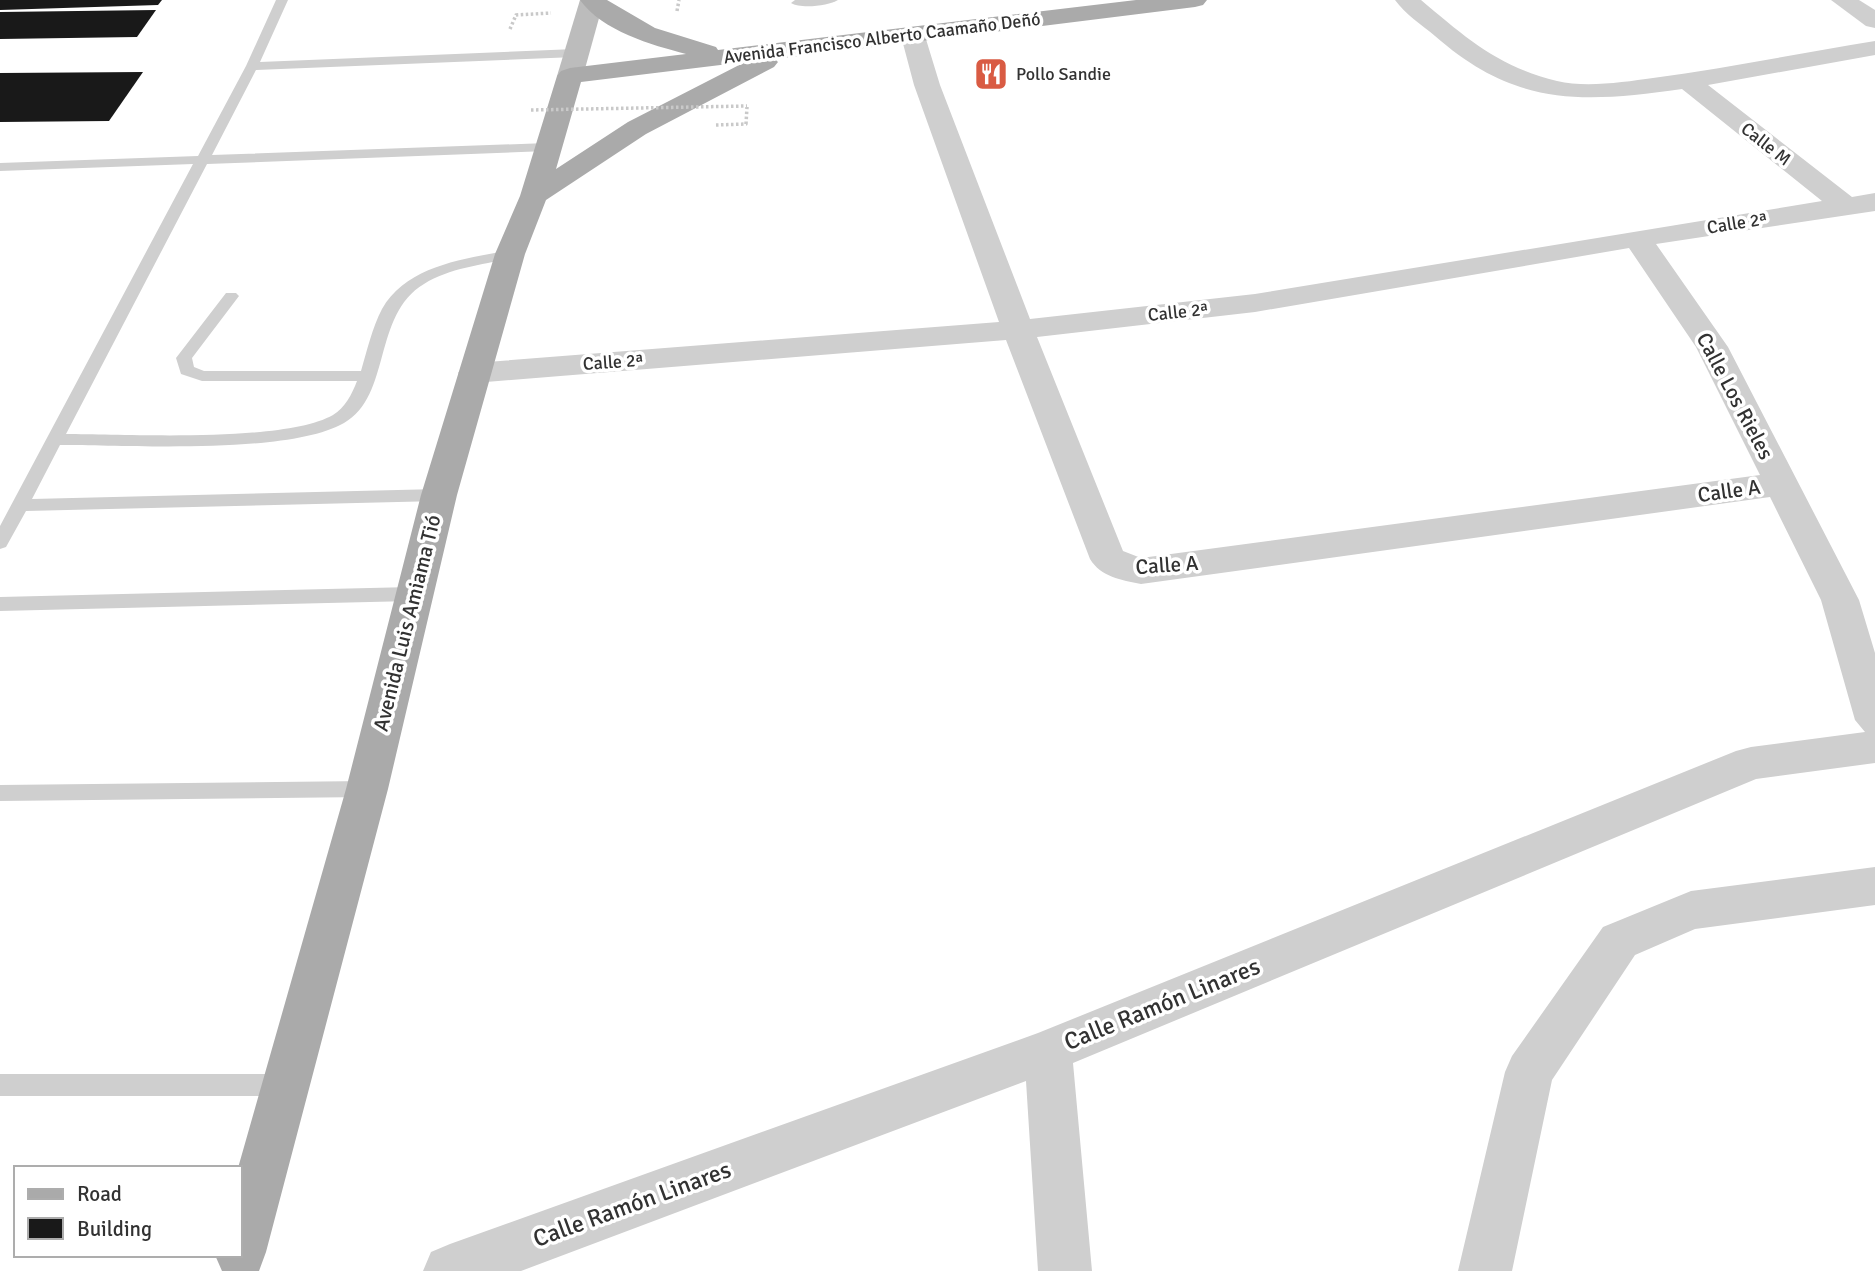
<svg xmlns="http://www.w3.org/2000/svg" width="1875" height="1271" viewBox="0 0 1875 1271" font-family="Signika,sans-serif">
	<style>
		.building { fill: #191919 }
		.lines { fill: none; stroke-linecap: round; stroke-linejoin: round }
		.path { stroke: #c9c9c9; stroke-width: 3.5; stroke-dasharray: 2.5 2.5; stroke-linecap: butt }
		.lane { fill: #cfcfcf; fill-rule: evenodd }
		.street { fill: #cfcfcf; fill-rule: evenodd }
		.secondary { fill: #bcbcbc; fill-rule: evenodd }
		.primary { fill: #aaa; fill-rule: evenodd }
		.path-bridge { stroke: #c9c9c9; stroke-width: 3.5; stroke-dasharray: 2.5 2.5; stroke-linecap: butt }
		.labels { text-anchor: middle; stroke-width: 7; stroke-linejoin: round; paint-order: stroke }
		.far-street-label { font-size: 18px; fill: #323232; stroke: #fff }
		.far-poi-label { font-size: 18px; fill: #323232; stroke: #fff; text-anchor: start }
		.street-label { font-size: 21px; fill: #323232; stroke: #fff }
		.near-street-label { font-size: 24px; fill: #323232; stroke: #fff }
	</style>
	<rect width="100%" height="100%" fill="#fff"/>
	<g class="building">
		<path d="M 0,0 L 162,0 L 158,5 L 0,10 Z"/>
		<path d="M 156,10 L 137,37 L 0,39 L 0,12 Z"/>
		<path d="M 143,72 L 109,121 L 0,122 L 0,73 Z"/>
	</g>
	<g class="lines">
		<g class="path">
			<path d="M 677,11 L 679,0"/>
			<path d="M 510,29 L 516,15 L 551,13"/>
			<path d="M 716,125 L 746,124 L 747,107"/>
		</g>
		<g class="lane">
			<path d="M 276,0 L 288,0 L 260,62 L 575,49 L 581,53 L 575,57 L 256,70 L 212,155 L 547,143 L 554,147 L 547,151 L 207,164 L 66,434 C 127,434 284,443 333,415 C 345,408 352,394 357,381 L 202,381 L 181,374 L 176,358 L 226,293 L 236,293 L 239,296 L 192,358 L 194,367 L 204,371 L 361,371 C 367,351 372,328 382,309 C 407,265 465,259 510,250 L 517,254 L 515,257 C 485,265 451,267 424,284 C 372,315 392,396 344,423 C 288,455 128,445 60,445 L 32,499 L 439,489 L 448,495 L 439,501 L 26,511 L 6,547 L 0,549 L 0,526 L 193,164 L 0,171 L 0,163 L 198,156 L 246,66 Z"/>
			<path d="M 795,0 L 838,0 C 829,6 800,9 791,3 Z"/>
			<path d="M 412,587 L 421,594 L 412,601 L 0,611 L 0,597 Z"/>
			<path d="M 367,781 L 374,783 L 378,789 L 374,795 L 367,797 L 0,801 L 0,785 Z"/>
			<path d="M 0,1074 L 285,1074 L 294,1077 L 297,1085 L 294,1093 L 285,1096 L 0,1096 Z"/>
		</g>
		<g class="street">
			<path d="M 1395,0 L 1421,0 C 1466,38 1499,67 1557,81 C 1586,88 1624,82 1653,78 C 1728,68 1801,53 1875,41 L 1875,55 L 1708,85 L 1852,197 L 1875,193 L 1875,211 L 1656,244 L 1728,347 L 1859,600 L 1875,653 L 1875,763 L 1756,779 L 1073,1063 L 1092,1271 L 1038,1271 L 1026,1081 L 521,1271 L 423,1271 L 431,1252 L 450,1244 L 1038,1033 L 1736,751 L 1751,747 L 1865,732 L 1855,720 L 1821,600 L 1770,497 L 1141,584 C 1121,580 1101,577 1090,559 L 1006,340 L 474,383 L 463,380 L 458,373 L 463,366 L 474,363 L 999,322 L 914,85 L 901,36 L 904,31 L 922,31 L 925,36 L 940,85 L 1030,319 L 1255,294 L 1822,201 L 1682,89 C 1582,103 1516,107 1435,36 C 1422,25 1405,14 1395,0 ZM 1629,248 L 1696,347 L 1760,475 L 1141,558 L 1123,551 L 1037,337 L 1255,312 Z"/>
			<path d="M 1831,0 L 1859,0 L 1875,10 L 1875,28 L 1866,26 Z"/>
			<path d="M 1875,867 L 1875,905 L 1695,929 L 1635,955 L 1552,1080 L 1512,1271 L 1458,1271 L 1505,1072 L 1512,1056 L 1603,927 L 1691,891 Z"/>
		</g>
		<path class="secondary" d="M 580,0 L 604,0 L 583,76 L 579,81 L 561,81 L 557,76 Z"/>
		<path class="primary" d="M 580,0 L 607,0 L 655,28 L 716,47 L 718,50 L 1136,0 L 1207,0 L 1203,5 L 1195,7 L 775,59 L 778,62 L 774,67 L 646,134 L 546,200 L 525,254 L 457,495 L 388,789 L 266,1252 L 259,1271 L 222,1271 L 215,1255 L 240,1255 L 238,1168 L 346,789 L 421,495 L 495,254 L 520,196 L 557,76 L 561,71 L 570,68 L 686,54 C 652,45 602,31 580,0 ZM 745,62 L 628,122 L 556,169 L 581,82 Z"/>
		<path class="path-bridge" d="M 531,110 L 747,106"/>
	</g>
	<defs>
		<symbol id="restaurant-square" viewBox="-11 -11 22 22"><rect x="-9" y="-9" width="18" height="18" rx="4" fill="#d95b43" stroke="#fff"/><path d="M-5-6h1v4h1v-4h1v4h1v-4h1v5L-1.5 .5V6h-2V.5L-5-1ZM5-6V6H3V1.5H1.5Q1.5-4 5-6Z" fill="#fff"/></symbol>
	</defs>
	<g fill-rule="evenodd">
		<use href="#restaurant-square" x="972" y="55" width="38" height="38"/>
	</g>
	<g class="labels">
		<g class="far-street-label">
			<text transform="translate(882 38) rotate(-7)" y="6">Avenida Francisco Alberto Caamaño Deñó</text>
			<text transform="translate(1766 144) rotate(38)" y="6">Calle M</text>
			<text transform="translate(1737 223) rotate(-9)" y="6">Calle 2ª</text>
			<text transform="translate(1178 312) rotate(-6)" y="6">Calle 2ª</text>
			<text transform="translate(613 362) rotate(-4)" y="6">Calle 2ª</text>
		</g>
		<g class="far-poi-label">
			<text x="1016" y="80">Pollo Sandie</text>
		</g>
		<g class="street-label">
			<text transform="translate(1735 396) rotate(62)" y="7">Calle Los Rieles</text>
			<text transform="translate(1729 491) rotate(-8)" y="7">Calle A</text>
			<text transform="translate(1167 565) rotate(-4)" y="7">Calle A</text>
			<text transform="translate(407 623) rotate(-76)" y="7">Avenida Luis Amiama Tió</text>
		</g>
		<g class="near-street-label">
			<text transform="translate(1162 1004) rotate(-22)" y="8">Calle Ramón Linares</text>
			<text transform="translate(632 1204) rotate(-20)" y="8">Calle Ramón Linares</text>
		</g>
	</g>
	<rect x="14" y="1166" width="228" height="91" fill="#ffffff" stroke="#adadad" stroke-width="2"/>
	<rect x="28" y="1189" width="35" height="10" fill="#aaaaaa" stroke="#adadad" stroke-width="2"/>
	<text x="77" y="1201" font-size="21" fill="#323232">Road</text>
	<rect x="28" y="1218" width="35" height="21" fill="#191919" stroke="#adadad" stroke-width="2"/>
	<text x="77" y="1236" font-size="21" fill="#323232">Building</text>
</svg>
